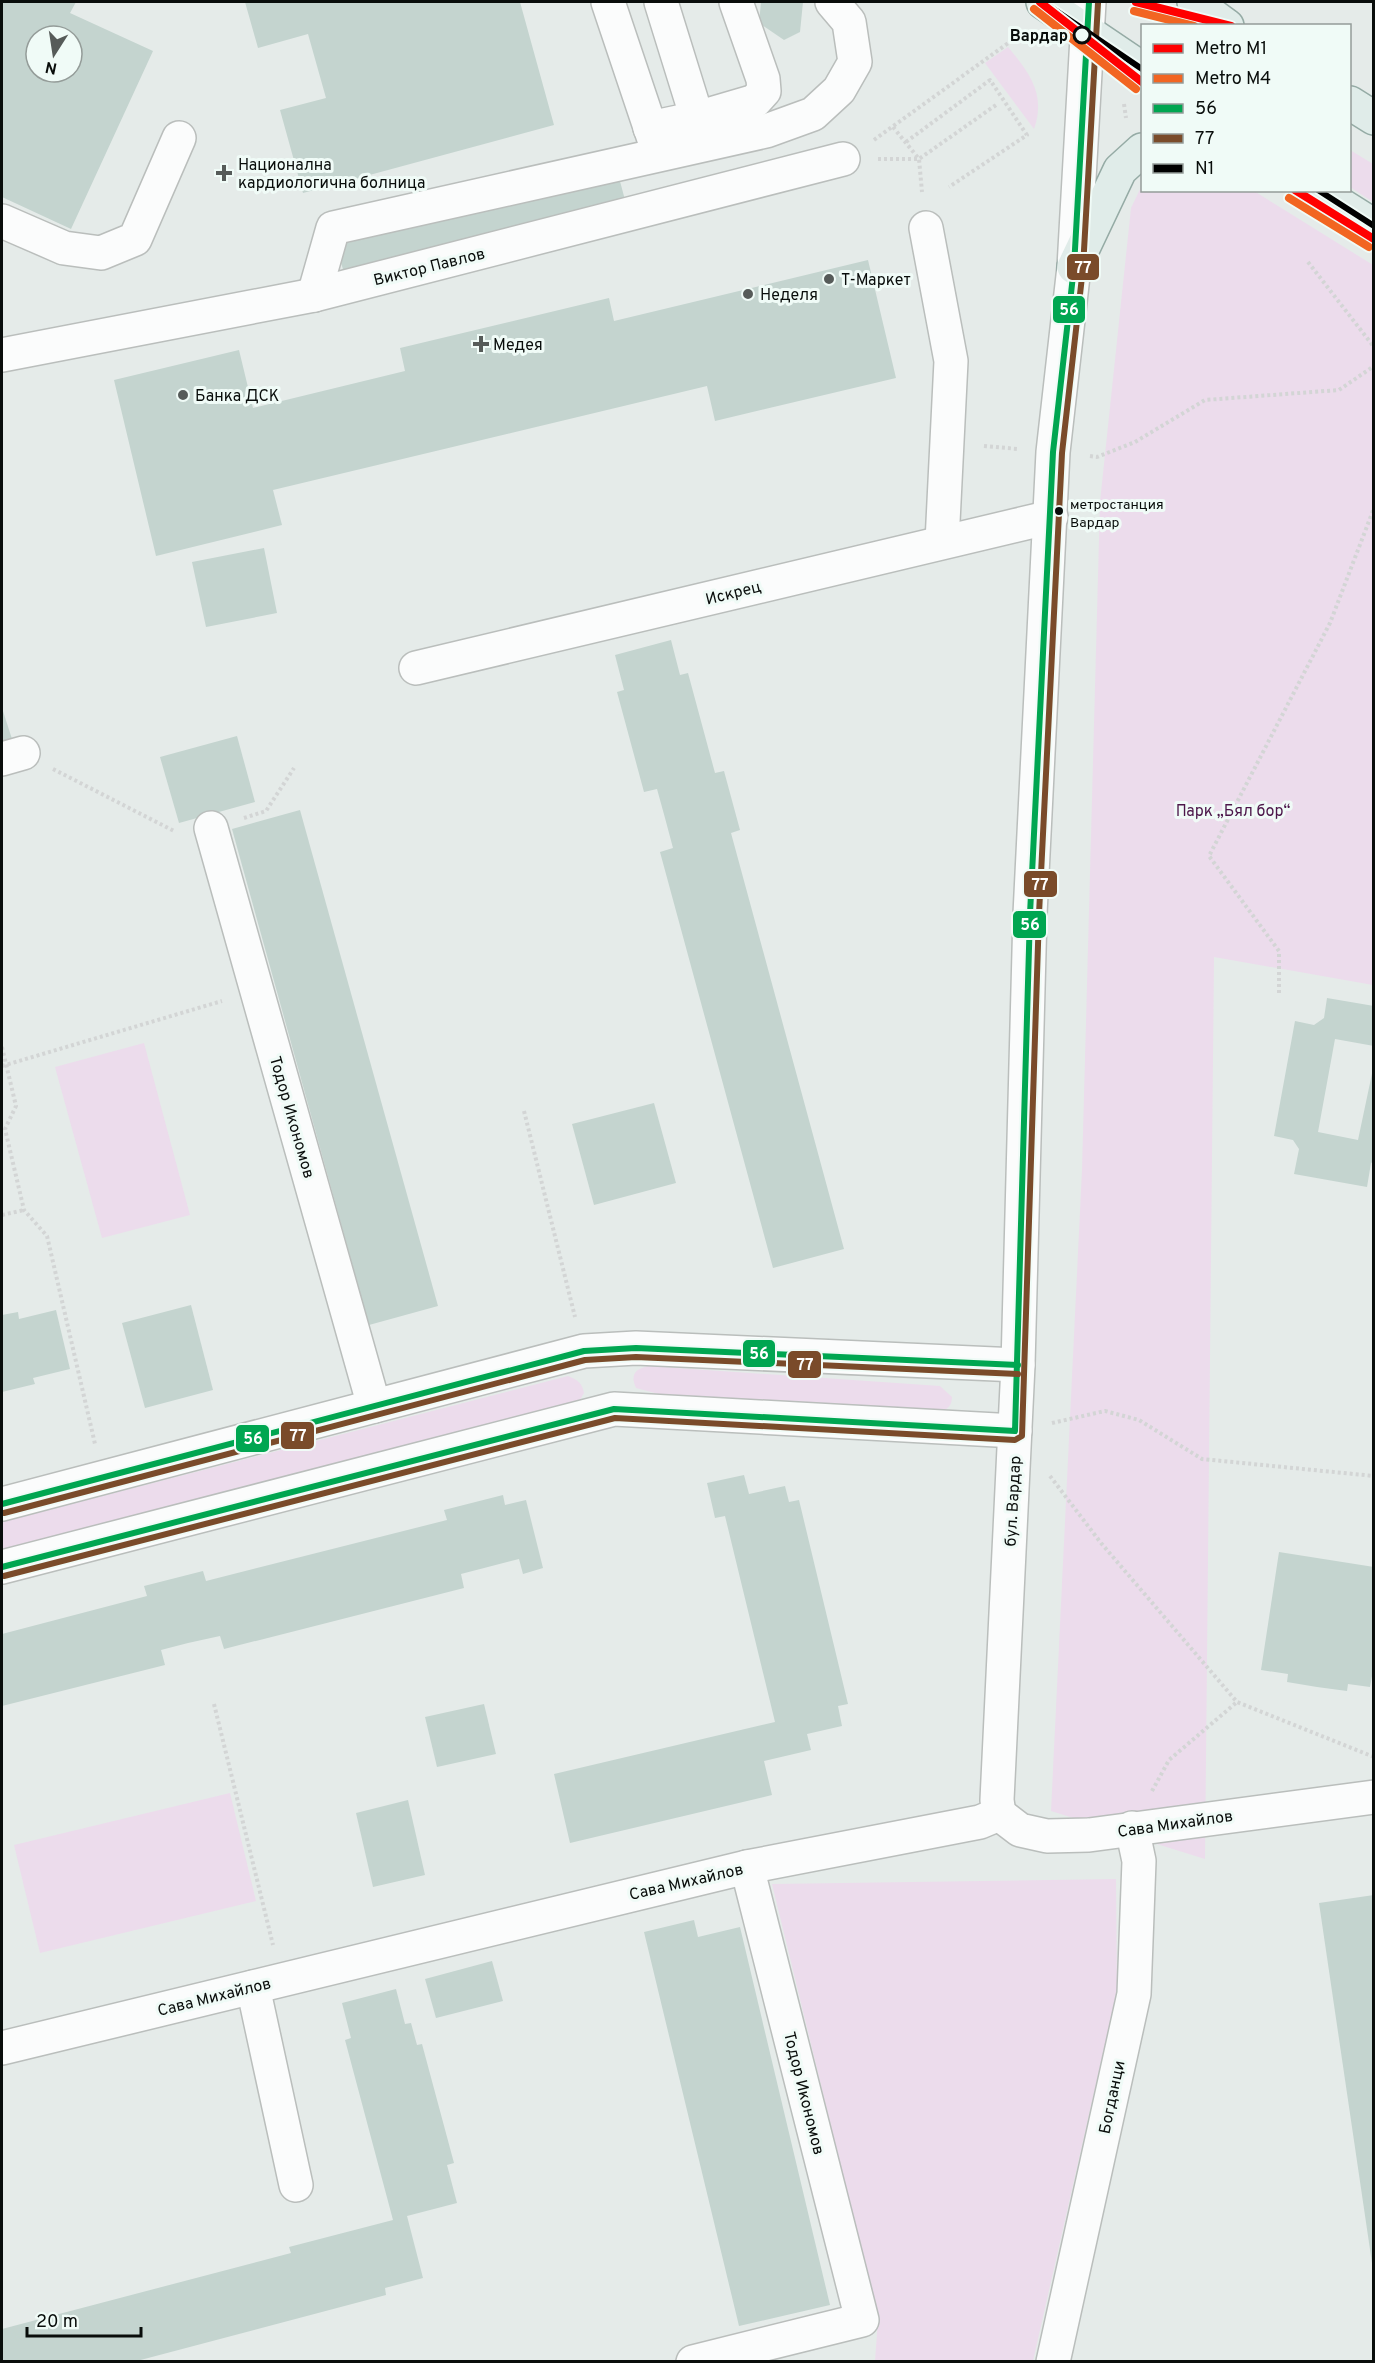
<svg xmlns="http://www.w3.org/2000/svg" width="1375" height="2363" viewBox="0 0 1375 2363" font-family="Overpass,sans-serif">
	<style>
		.green { fill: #ecdcec }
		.building { fill: #c4d4cf; fill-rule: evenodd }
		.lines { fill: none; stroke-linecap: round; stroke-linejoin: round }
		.minor-casing { stroke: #babebc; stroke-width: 36 }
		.major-casing { stroke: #95aba5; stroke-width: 36 }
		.path { stroke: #d3d5d5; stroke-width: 4; stroke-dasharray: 3 3; stroke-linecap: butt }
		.minor { stroke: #fbfcfc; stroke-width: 33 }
		.major { stroke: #e0ece9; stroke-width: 33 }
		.bus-1-casing { stroke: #f0fbf7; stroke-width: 10 }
		.bus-2-casing { stroke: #f0fbf7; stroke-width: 10 }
		.bus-3-casing { stroke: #f0fbf7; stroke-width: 10 }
		.bus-1 { stroke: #00a651; stroke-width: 6 }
		.bus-2 { stroke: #7a4b2a; stroke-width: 6 }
		.bus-3 { stroke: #000; stroke-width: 6 }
		.metro-1-casing { stroke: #f0fbf7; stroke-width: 12 }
		.metro-2-casing { stroke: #f0fbf7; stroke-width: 12 }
		.metro-1 { stroke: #f00; stroke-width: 8 }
		.metro-2 { stroke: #f26522; stroke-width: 8 }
		.stop-dot { fill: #f0fbf7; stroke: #090d0b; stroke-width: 3 }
		.poi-dot { fill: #565b59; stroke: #f0fbf7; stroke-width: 2 }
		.bus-dot { fill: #090d0b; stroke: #f0fbf7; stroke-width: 2 }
		.labels { text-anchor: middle; stroke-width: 6; stroke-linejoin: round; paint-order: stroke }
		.bus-label { font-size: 14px; fill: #090d0b; stroke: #f0fbf7; text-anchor: start }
		.stop-label { font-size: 16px; font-weight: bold; fill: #090d0b; stroke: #f0fbf7; text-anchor: end }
		.poi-label { font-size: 16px; fill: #090d0b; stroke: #f0fbf7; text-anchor: start }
		.street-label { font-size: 16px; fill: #090d0b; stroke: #f0fbf7 }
		.park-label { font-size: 16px; fill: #4c164a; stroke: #f0fbf7 }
		.line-badge { stroke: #f0fbf7; stroke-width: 2 }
		.badge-label { font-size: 16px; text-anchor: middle; font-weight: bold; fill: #fff }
	</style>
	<rect width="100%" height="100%" fill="#e5ebe9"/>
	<g class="green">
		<path d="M 1008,47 C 1030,73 1046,95 1034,129 L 985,63 Z"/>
		<path d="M 1350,150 L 1373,164 L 1373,202 L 1350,187 Z"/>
		<path d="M 1142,185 L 1142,190 L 1254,191 L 1373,265 L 1373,985 L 1214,957 L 1205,1859 L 1051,1811 L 1082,1170 L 1100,502 L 1131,208 Z"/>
		<path d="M 144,1043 L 190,1215 L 102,1238 L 55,1067 Z"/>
		<path d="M 648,1366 L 940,1386 L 952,1397 C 952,1406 947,1409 940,1413 L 670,1397 L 636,1388 C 630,1375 635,1369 648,1366 Z"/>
		<path d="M 568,1376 C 578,1380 582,1383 584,1393 L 577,1405 L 2,1552 L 2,1522 Z"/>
		<path d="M 230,1793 L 256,1901 L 40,1953 L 14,1845 Z"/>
		<path d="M 1116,1879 L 1117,1991 L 1033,2361 L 875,2361 L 878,2319 L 772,1884 Z"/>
	</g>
	<g class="building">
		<path d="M 3,2 L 76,2 L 70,13 L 153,51 L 71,229 L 2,197 L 2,5 ZM 36,36 L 72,36 L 72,72 L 36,72 Z"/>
		<path d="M 245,2 L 520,2 L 554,125 L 303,193 L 280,110 L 326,98 L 308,34 L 258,48 Z"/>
		<path d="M 761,2 L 803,2 L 800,32 L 784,40 L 759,23 Z"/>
		<path d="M 617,170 L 625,200 L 345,276 L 336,246 Z"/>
		<path d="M 868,260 L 896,378 L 715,421 L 707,386 L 273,490 L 282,525 L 156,556 L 114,380 L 239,350 L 253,408 L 405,371 L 400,348 L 609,298 L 614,321 Z"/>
		<path d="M 264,548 L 277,613 L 206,627 L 192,562 Z"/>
		<path d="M 671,640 L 680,675 L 688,673 L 715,773 L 724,771 L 740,830 L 731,833 L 844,1249 L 773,1268 L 660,852 L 673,848 L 665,818 L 657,789 L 644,792 L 617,692 L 624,690 L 615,655 Z"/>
		<path d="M 2,708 L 12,739 L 2,743 Z"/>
		<path d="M 237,736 L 255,802 L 179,823 L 160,757 Z"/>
		<path d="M 300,810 L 438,1306 L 369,1325 L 232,829 Z"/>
		<path d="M 1327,998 L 1374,1006 L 1374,1046 L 1335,1039 L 1318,1132 L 1358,1140 L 1374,1064 L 1374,1161 L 1371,1163 L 1367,1187 L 1294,1174 L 1299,1149 L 1293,1140 L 1274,1136 L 1295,1021 L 1314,1025 L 1324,1018 Z"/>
		<path d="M 654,1103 L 676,1183 L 594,1205 L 572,1124 Z"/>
		<path d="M 191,1305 L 213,1390 L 145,1408 L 122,1323 Z"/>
		<path d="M 56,1310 L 70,1369 L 33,1378 L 35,1384 L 2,1392 L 2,1315 L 18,1312 L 19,1319 Z"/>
		<path d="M 744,1475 L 749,1494 L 785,1486 L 789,1502 L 799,1500 L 848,1704 L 838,1706 L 842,1726 L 807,1734 L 811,1750 L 764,1761 L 772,1795 L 570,1843 L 554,1774 L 775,1722 L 725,1516 L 715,1518 L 707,1483 Z"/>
		<path d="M 503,1495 L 505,1505 L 526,1500 L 543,1568 L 523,1574 L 519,1559 L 461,1574 L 464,1588 L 224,1649 L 220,1636 L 188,1643 L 161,1650 L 165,1665 L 2,1706 L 2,1634 L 147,1596 L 144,1586 L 203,1571 L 206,1581 L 447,1520 L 444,1510 Z"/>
		<path d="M 1279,1552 L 1374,1567 L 1374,1665 L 1370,1687 L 1348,1684 L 1347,1691 L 1317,1687 L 1287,1682 L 1288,1674 L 1261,1670 Z"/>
		<path d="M 484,1704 L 496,1754 L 437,1767 L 425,1717 Z"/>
		<path d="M 408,1800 L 425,1875 L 373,1887 L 356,1813 Z"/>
		<path d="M 1374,1895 L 1374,2263 L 1372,2263 L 1319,1903 Z"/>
		<path d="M 694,1920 L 698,1937 L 740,1927 L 830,2305 L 739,2326 L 644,1932 Z"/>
		<path d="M 492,1961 L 503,2001 L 436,2018 L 425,1979 Z"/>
		<path d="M 396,1989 L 405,2024 L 411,2023 L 417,2045 L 422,2044 L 454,2163 L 447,2165 L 457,2203 L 407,2216 L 423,2278 L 385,2288 L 386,2295 L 133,2362 L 2,2362 L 2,2329 L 291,2253 L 289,2247 L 393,2220 L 345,2040 L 351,2038 L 342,2003 Z"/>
	</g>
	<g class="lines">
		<defs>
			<g id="minor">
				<path d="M 608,2 L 657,148"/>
				<path d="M 661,2 L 697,118"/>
				<path d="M 650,128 L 697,118 L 755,101 L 764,91 L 763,79 L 736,2"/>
				<path d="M 2,221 L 64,248 L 101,253 L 135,239 L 179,138"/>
				<path d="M 926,228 L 951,361 L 942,542"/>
				<path d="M 314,295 L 333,228 L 766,131 L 813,114 L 839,90 L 855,62 L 849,22 L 832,2"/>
				<path d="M 2,355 L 314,295 L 843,159"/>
				<path d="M 416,668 L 1051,517"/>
				<path d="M 2,759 L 23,753"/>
				<path d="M 211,828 L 374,1406"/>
				<path d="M 2,1504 L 584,1351 L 636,1348 L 1018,1365"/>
				<path d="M 2,1567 L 614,1409 L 1015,1431"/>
				<path d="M 999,1814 L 997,1800 L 1018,1365 L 1030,914 L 1053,452 L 1074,267 L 1089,2"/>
				<path d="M 999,1814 L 1020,1830 L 1047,1836 L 1089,1835 L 1374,1797"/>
				<path d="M 253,1987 L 296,2185"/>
				<path d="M 2,2048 L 747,1867 L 980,1822 L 999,1814"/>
				<path d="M 693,2362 L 862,2320 L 747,1867"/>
				<path d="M 1053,2362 L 1134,1994 L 1139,1861 L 1132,1828"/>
			</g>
			<g id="major">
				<path d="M 1043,2 L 1142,69"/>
				<path d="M 1194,2 L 1227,26"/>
				<path d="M 1350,103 L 1374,118"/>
				<path d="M 1317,190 L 1374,226"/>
				<path d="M 1074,267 L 1120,170 L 1142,150"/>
			</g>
		</defs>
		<use href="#minor" class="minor-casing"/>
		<use href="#major" class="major-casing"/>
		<g class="path">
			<path d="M 1124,104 L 1126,118"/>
			<path d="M 893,127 L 919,159 L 922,192"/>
			<path d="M 874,140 L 1011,41"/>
			<path d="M 906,142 L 990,80 L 1027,135 L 949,187"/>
			<path d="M 878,159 L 919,159 L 996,105"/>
			<path d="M 1308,262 L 1374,347"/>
			<path d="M 984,446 L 1018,449"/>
			<path d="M 1090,456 L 1097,457 L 1135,442 L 1205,400 L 1339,390 L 1374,366"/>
			<path d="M 53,769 L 174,831"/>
			<path d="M 244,818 L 266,811 L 294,768"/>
			<path d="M 1279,993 L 1279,951 L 1209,856 L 1330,623 L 1374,508"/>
			<path d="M 2,1047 L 16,1106 L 5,1129 L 24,1210 L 47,1236 L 95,1444"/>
			<path d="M 2,1066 L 222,1001"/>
			<path d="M 524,1111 L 575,1317"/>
			<path d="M 2,1215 L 24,1210"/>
			<path d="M 1052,1423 L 1105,1411 L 1139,1420 L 1202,1459 L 1374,1476"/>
			<path d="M 1050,1476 L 1101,1543 L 1237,1702 L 1374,1757"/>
			<path d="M 214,1704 L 273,1945"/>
			<path d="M 1152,1791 L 1169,1760 L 1237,1702"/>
		</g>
		<use href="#minor" class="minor"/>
		<use href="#major" class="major"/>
		<defs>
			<g id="bus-1">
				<path d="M 2,1504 L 584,1351 L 636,1348 L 1018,1365"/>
				<path d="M 2,1567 L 614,1409 L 1015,1431 L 1030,914 L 1053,452 L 1074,267 L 1089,2"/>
			</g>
			<g id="bus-2">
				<path d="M 4,1513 L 585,1360 L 636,1357 L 1018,1374"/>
				<path d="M 4,1576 L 615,1418 L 1015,1440 L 1022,1436 L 1039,914 L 1062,453 L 1083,268 L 1098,3"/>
			</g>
			<g id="bus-3">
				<path d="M 1043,2 L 1142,69"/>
				<path d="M 1318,190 L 1374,226"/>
			</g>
		</defs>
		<use href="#bus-1" class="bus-1-casing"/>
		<use href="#bus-2" class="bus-2-casing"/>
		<use href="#bus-3" class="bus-3-casing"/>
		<use href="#bus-1" class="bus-1"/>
		<use href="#bus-2" class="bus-2"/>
		<use href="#bus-3" class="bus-3"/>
		<defs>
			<g id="metro-1">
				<path d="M 1040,2 L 1142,82"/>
				<path d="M 1136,2 L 1231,26"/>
				<path d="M 1295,190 L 1374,239"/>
			</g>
			<g id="metro-2">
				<path d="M 1034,9 L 1136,89"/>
				<path d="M 1134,11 L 1194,26"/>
				<path d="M 1289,198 L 1369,247"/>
			</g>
		</defs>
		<use href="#metro-1" class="metro-1-casing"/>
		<use href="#metro-2" class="metro-2-casing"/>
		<use href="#metro-1" class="metro-1"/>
		<use href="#metro-2" class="metro-2"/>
	</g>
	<circle class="stop-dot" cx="1082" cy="35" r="8"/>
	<g class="poi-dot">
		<path d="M221 164h6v6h6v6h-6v6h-6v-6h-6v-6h6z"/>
		<circle cx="829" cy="279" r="6"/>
		<circle cx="748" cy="294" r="6"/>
		<path d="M478 335h6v6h6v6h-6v6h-6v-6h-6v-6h6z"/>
		<circle cx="183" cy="395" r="6"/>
	</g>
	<circle class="bus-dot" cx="1059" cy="511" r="5"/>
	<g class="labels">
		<g class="bus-label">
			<text x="1070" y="509">метростанция<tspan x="1070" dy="18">Вардар</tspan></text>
		</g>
		<g class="stop-label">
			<text x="1068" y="41">Вардар</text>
		</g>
		<g class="poi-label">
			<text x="238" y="170">Национална<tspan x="238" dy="18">кардиологична болница</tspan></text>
			<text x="841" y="285">Т-Маркет</text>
			<text x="760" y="300">Неделя</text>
			<text x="493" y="350">Медея</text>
			<text x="195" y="401">Банка ДСК</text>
		</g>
		<g class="street-label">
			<text transform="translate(429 266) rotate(-14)" y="6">Виктор Павлов</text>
			<text transform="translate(733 592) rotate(-14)" y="6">Искрец</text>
			<text transform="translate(293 1117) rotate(74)" y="6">Тодор Икономов</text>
			<text transform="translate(1012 1501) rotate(-87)" y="6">бул. Вардар</text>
			<text transform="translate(1175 1823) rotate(-8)" y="6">Сава Михайлов</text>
			<text transform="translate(686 1881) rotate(-13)" y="6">Сава Михайлов</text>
			<text transform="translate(214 1996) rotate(-14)" y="6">Сава Михайлов</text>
			<text transform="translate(805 2093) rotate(76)" y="6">Тодор Икономов</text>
			<text transform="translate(1111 2097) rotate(-78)" y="6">Богданци</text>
		</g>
		<g class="park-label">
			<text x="1233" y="816">Парк „Бял бор“</text>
		</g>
	</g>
	<g class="line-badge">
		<rect x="1066" y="253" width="34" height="28" rx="6" fill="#7a4b2a"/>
		<rect x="1052" y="295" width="34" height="29" rx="6" fill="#00a651"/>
		<rect x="1023" y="870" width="35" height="28" rx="6" fill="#7a4b2a"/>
		<rect x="1012" y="910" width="35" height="29" rx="6" fill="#00a651"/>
		<rect x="742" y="1339" width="34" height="29" rx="6" fill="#00a651"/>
		<rect x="787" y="1350" width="35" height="29" rx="6" fill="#7a4b2a"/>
		<rect x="280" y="1421" width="35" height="29" rx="6" fill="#7a4b2a"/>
		<rect x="235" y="1424" width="35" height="29" rx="6" fill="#00a651"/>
	</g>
	<g class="badge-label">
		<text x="1083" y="273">77</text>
		<text x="1069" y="315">56</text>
		<text x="1040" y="890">77</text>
		<text x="1030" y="930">56</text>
		<text x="759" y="1359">56</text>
		<text x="805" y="1370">77</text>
		<text x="298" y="1441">77</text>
		<text x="253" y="1444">56</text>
	</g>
	<rect width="1375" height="2363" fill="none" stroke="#090d0b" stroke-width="6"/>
	<rect x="1141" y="24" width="210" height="168" fill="#f0fbf7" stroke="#949c99" stroke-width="1.5"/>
	<rect x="1153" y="44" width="30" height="9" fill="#ff0000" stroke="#949c99" stroke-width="1.5"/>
	<text x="1195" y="54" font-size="18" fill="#090d0b">Metro M1</text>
	<rect x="1153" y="74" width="30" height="9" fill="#f26522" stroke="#949c99" stroke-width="1.5"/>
	<text x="1195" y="84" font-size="18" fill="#090d0b">Metro M4</text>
	<rect x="1153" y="104" width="30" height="9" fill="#00a651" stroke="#949c99" stroke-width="1.5"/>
	<text x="1195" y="114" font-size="18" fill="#090d0b">56</text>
	<rect x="1153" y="134" width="30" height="9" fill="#7a4b2a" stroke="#949c99" stroke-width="1.5"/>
	<text x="1195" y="144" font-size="18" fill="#090d0b">77</text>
	<rect x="1153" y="164" width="30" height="9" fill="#000000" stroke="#949c99" stroke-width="1.5"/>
	<text x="1195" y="174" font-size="18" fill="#090d0b">N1</text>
	<g transform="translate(54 54) rotate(192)"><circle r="28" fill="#f0fbf7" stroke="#949c99" stroke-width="1.5"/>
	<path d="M0-4.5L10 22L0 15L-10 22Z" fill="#565b59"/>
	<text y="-9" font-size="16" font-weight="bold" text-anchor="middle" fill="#090d0b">N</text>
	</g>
	<path d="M27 2327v9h114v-9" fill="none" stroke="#090d0b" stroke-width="3"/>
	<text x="36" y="2327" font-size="18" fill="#090d0b" stroke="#f0fbf7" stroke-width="4.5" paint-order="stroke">20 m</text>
</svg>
